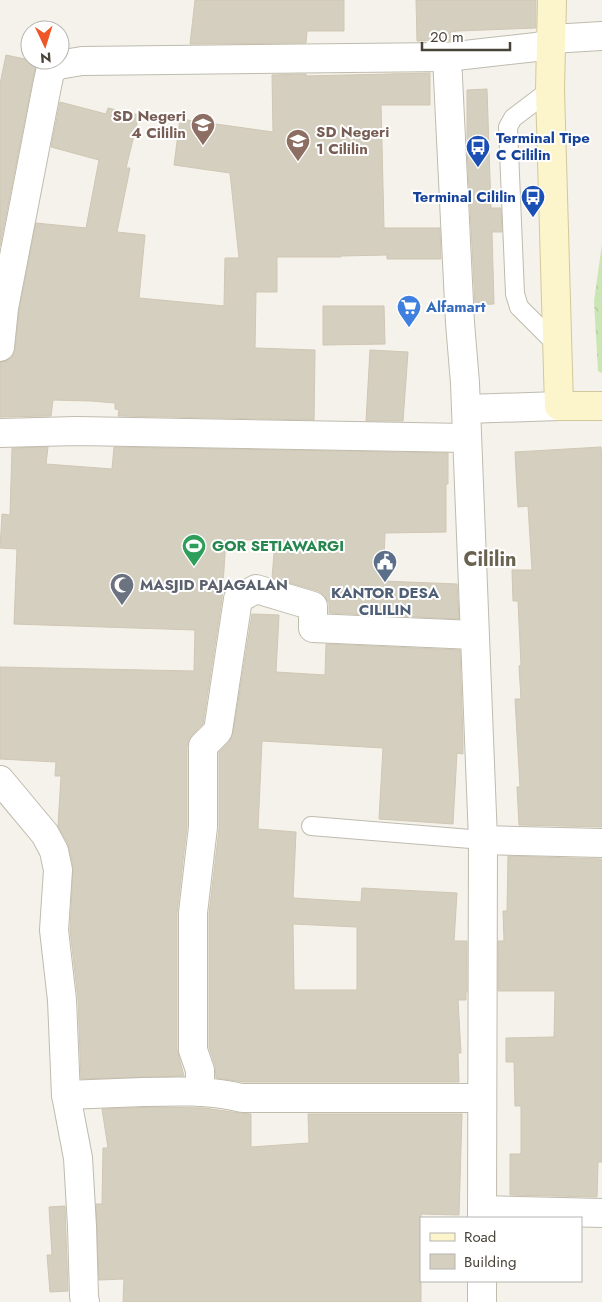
<svg xmlns="http://www.w3.org/2000/svg" width="602" height="1302" viewBox="0 0 602 1302" font-family="Jost,sans-serif">
	<style>
		.park { fill: url(#park-crowns) }
		.building { fill: #d5cfc0; stroke: #d0c7b3; fill-rule: evenodd }
		.lines { fill: none; stroke-linecap: round; stroke-linejoin: round }
		.lane-casing { stroke: #bfbbad; stroke-width: 20 }
		.street-casing { stroke: #bfbbad; stroke-width: 30 }
		.secondary-casing { stroke: #d2c89b; stroke-width: 30 }
		.lane { stroke: #fff; stroke-width: 18 }
		.street { stroke: #fff; stroke-width: 28 }
		.secondary { stroke: #fcf5cc; stroke-width: 28 }
		.labels { text-anchor: middle; stroke-width: 4; stroke-linejoin: round; paint-order: stroke }
		.education-label { font-size: 15px; font-weight: bold; fill: #785e54; stroke: #fff; text-anchor: end }
		.transit-label { font-size: 15px; font-weight: bold; fill: #164399; stroke: #fff; text-anchor: start }
		.shop-label { font-size: 15px; font-weight: bold; fill: #366cbe; stroke: #fff; text-anchor: start }
		.leisure-label { font-size: 15px; font-weight: bold; fill: #27864d; stroke: #fff; text-anchor: start }
		.worship-label { font-size: 15px; font-weight: bold; fill: #5b616d; stroke: #fff; text-anchor: start }
		.service-label { font-size: 15px; font-weight: bold; fill: #4e5e75; stroke: #fff }
		.district-label { font-size: 20px; font-weight: bold; fill: #6a6250; stroke: #fff }
	</style>
	<defs>
		<pattern id="park-crowns" width="20" height="18" patternUnits="userSpaceOnUse" patternTransform="scale(1.25)"><rect width="20" height="18" fill="#cbe6b5"/><path d="M2 6a3 3 0 1 1 6 0M12 15a3 3 0 1 1 6 0" fill="none" stroke="#b0c69c"/></pattern>
	</defs>
	<rect width="100%" height="100%" fill="#f4f2ea"/>
	<path class="park" d="M 602,244 L 602,373 L 598,371 L 594,301 Z"/>
	<g class="building">
		<path d="M 195,0 L 344,0 L 344,31 L 307,31 L 306,43 L 190,44 Z"/>
		<path d="M 416,0 L 536,0 L 536,28 L 458,31 L 450,32 L 458,40 L 417,41 Z"/>
		<path d="M 6,55 L 39,62 L 35,69 L 32,83 L 0,246 L 0,84 Z"/>
		<path d="M 430,73 L 430,105 L 381,105 L 384,228 L 440,228 L 441,259 L 387,259 L 387,255 L 341,256 L 341,257 L 277,257 L 277,292 L 256,292 L 255,348 L 315,350 L 314,420 L 118,416 L 119,410 L 115,409 L 115,403 L 91,401 L 53,400 L 51,416 L 0,417 L 0,362 L 7,361 L 12,357 L 15,349 L 19,310 L 36,223 L 86,228 L 99,160 L 51,147 L 60,102 L 106,114 L 108,108 L 139,115 L 126,168 L 130,168 L 117,232 L 145,235 L 139,298 L 224,306 L 225,258 L 239,258 L 230,173 L 174,165 L 180,119 L 273,132 L 272,75 L 306,74 L 306,76 Z"/>
		<path d="M 487,89 L 491,208 L 501,208 L 502,232 L 492,232 L 494,304 L 475,305 L 467,148 L 467,90 Z"/>
		<path d="M 323,306 L 384,306 L 385,344 L 323,345 Z"/>
		<path d="M 370,350 L 408,352 L 403,421 L 366,421 Z"/>
		<path d="M 48,447 L 46,464 L 112,469 L 114,447 L 448,453 L 448,484 L 446,484 L 446,532 L 385,533 L 383,581 L 457,584 L 459,619 L 329,613 L 329,602 L 327,602 L 325,596 L 318,591 L 272,578 L 275,541 L 226,539 L 222,599 L 203,724 L 192,735 L 187,746 L 187,826 L 177,913 L 177,1050 L 184,1076 L 81,1079 L 78,999 L 70,930 L 73,867 L 68,844 L 58,826 L 61,776 L 55,776 L 56,762 L 0,759 L 0,667 L 194,671 L 195,630 L 14,624 L 17,549 L 0,548 L 2,514 L 10,515 L 12,448 Z"/>
		<path d="M 601,447 L 602,466 L 602,827 L 519,825 L 517,787 L 520,787 L 515,699 L 521,699 L 519,666 L 521,665 L 518,601 L 513,601 L 512,570 L 532,570 L 528,506 L 518,507 L 515,452 Z"/>
		<path d="M 252,614 L 279,615 L 276,672 L 325,675 L 326,644 L 460,650 L 463,738 L 463,754 L 457,753 L 453,824 L 379,819 L 383,748 L 262,741 L 258,829 L 296,832 L 293,898 L 361,902 L 362,888 L 457,893 L 454,941 L 467,941 L 467,992 L 466,992 L 466,1000 L 458,1000 L 461,1053 L 458,1053 L 459,1082 L 244,1082 L 216,1078 L 215,1065 L 209,1047 L 209,914 L 219,829 L 219,752 L 229,742 L 233,733 ZM 293,924 L 357,927 L 357,990 L 294,990 Z"/>
		<path d="M 508,856 L 602,859 L 602,1162 L 598,1162 L 597,1197 L 510,1195 L 510,1154 L 521,1154 L 521,1106 L 515,1106 L 514,1062 L 506,1062 L 506,1038 L 554,1037 L 555,991 L 498,991 L 498,941 L 504,941 L 503,911 L 507,911 Z"/>
		<path d="M 156,1107 L 204,1108 L 239,1113 L 251,1114 L 251,1147 L 309,1143 L 308,1114 L 462,1114 L 459,1215 L 421,1214 L 421,1302 L 123,1302 L 124,1279 L 99,1280 L 96,1204 L 102,1204 L 103,1148 L 108,1148 L 102,1109 Z"/>
		<path d="M 65,1206 L 68,1291 L 50,1292 L 47,1255 L 52,1255 L 49,1207 Z"/>
	</g>
	<g class="lines">
		<defs>
			<g id="lane">
				<path d="M 550,90 L 513,118 L 508,127 L 515,294 L 519,307 L 556,344"/>
				<path d="M 311,826 L 483,840"/>
			</g>
			<g id="street">
				<path d="M 0,347 L 4,308 L 47,86 L 50,72 L 58,65 L 82,61 L 447,57"/>
				<path d="M 466,409 L 559,406"/>
				<path d="M 0,433 L 77,431 L 467,438"/>
				<path d="M 0,780 L 45,834 L 54,851 L 58,870 L 54,930 L 62,1000 L 66,1095 L 78,1158 L 82,1226 L 84,1296 L 85,1302"/>
				<path d="M 483,840 L 602,843"/>
				<path d="M 200,1092 L 200,1070 L 193,1050 L 193,913 L 203,827 L 203,746 L 218,731 L 238,599 L 256,589 L 313,606 L 313,628 L 474,635"/>
				<path d="M 66,1095 C 92,1094 117,1093 143,1092 C 176,1091 210,1090 242,1098 L 481,1098"/>
				<path d="M 482,1210 L 602,1213"/>
				<path d="M 482,1218 L 483,840 L 465,383 L 460,323 L 447,57 L 536,47 L 548,44 L 551,39 L 602,36"/>
				<path d="M 482,1281 L 482,1302"/>
			</g>
			<path id="secondary" d="M 552,0 L 550,90 L 559,406 L 602,406"/>
		</defs>
		<use href="#lane" class="lane-casing"/>
		<use href="#street" class="street-casing"/>
		<use href="#secondary" class="secondary-casing"/>
		<use href="#lane" class="lane"/>
		<use href="#street" class="street"/>
		<use href="#secondary" class="secondary"/>
	</g>
	<defs>
		<symbol id="school-pin" viewBox="-11 -11 22 30"><path d="M0 17L-7.5 6A9.5 9.5 0 1 1 7.5 6Z" fill="#8d6e63" stroke="#fff"/><path d="M0-5L7-2L0 1L-7-2ZM-4 1L0 2.5L4 1V4Q0 6-4 4Z" fill="#fff"/></symbol>
		<symbol id="bus-pin" viewBox="-11 -11 22 30"><path d="M0 17L-7.5 6A9.5 9.5 0 1 1 7.5 6Z" fill="#1a4fb4" stroke="#fff"/><path d="M-5-6H5V4H4V6H2V4H-2V6H-4V4H-5ZM-3.5-4V0h7V-4ZM-3.5 1.2v1.5H-2V1.2ZM2 1.2v1.5H3.5V1.2Z" fill="#fff"/></symbol>
		<symbol id="supermarket-pin" viewBox="-11 -11 22 30"><path d="M0 17L-7.5 6A9.5 9.5 0 1 1 7.5 6Z" fill="#3f7fe0" stroke="#fff"/><path d="M-6-5.5h2.5l.6 2H6L4.5 2H-2.5L-4.4-4H-6ZM-1.5 3.2a1.3 1.3 0 1 0 .1 0ZM3 3.2a1.3 1.3 0 1 0 .1 0Z" fill="#fff"/></symbol>
		<symbol id="stadium-pin" viewBox="-11 -11 22 30"><path d="M0 17L-7.5 6A9.5 9.5 0 1 1 7.5 6Z" fill="#2e9e5b" stroke="#fff"/><path d="M0-5a6.5 5 0 1 0 0 10a6.5 5 0 1 0 0-10ZM-3.5-1.8h7v3.6h-7Z" fill="#fff"/></symbol>
		<symbol id="civic-pin" viewBox="-11 -11 22 30"><path d="M0 17L-7.5 6A9.5 9.5 0 1 1 7.5 6Z" fill="#5c6f8a" stroke="#fff"/><path d="M-.6-6.5H3V-4.5H.6V-3L4-1V1h2V6H-6V1h2V-1L-.6-3ZM-1.2 2.5V6h2.4V2.5Z" fill="#fff"/></symbol>
		<symbol id="mosque-pin" viewBox="-11 -11 22 30"><path d="M0 17L-7.5 6A9.5 9.5 0 1 1 7.5 6Z" fill="#6b7280" stroke="#fff"/><path d="M3.5-4.9A6 6 0 1 0 3.5 4.9A5 5 0 1 1 3.5-4.9Z" fill="#fff"/></symbol>
	</defs>
	<g fill-rule="evenodd">
		<use href="#school-pin" x="189" y="111" width="28" height="38"/>
		<use href="#school-pin" x="284" y="127" width="28" height="38"/>
		<use href="#bus-pin" x="464" y="133" width="28" height="38"/>
		<use href="#bus-pin" x="519" y="183" width="28" height="38"/>
		<use href="#supermarket-pin" x="395" y="293" width="28" height="38"/>
		<use href="#stadium-pin" x="180" y="532" width="28" height="38"/>
		<use href="#civic-pin" x="371" y="548" width="28" height="38"/>
		<use href="#mosque-pin" x="108" y="571" width="28" height="38"/>
	</g>
	<g class="labels">
		<g class="education-label">
			<text x="186" y="121">SD Negeri<tspan x="186" dy="17">4 Cililin</tspan></text>
			<text x="316" y="137" text-anchor="start">SD Negeri<tspan x="316" dy="17">1 Cililin</tspan></text>
		</g>
		<g class="transit-label">
			<text x="496" y="143">Terminal Tipe<tspan x="496" dy="17">C Cililin</tspan></text>
			<text x="516" y="202" text-anchor="end">Terminal Cililin</text>
		</g>
		<g class="shop-label">
			<text x="426" y="312">Alfamart</text>
		</g>
		<g class="leisure-label">
			<text x="212" y="551">GOR SETIAWARGI</text>
		</g>
		<g class="worship-label">
			<text x="140" y="590">MASJID PAJAGALAN</text>
		</g>
		<g class="service-label">
			<text x="385" y="598">KANTOR DESA<tspan x="385" dy="17">CILILIN</tspan></text>
		</g>
		<g class="district-label">
			<text x="490" y="566">Cililin</text>
		</g>
	</g>
	<rect x="420" y="1217" width="162" height="65" fill="#ffffff" stroke="#b6b4af"/>
	<rect x="430" y="1233" width="25" height="8" fill="#fcf5cc" stroke="#b6b4af"/>
	<text x="464" y="1242" font-size="15" fill="#484338">Road</text>
	<rect x="430" y="1254" width="25" height="15" fill="#d5cfc0" stroke="#b6b4af"/>
	<text x="464" y="1267" font-size="15" fill="#484338">Building</text>
	<g transform="translate(45 45) rotate(176)"><circle r="24" fill="#ffffff" stroke="#b6b4af"/>
	<path d="M0-4L9 19L0 12L-9 19Z" fill="#f05625"/>
	<text y="-8" font-size="14" font-weight="bold" text-anchor="middle" fill="#484338">N</text>
	</g>
	<path d="M422 42v8h88v-8" fill="none" stroke="#484338" stroke-width="2.5"/>
	<text x="430" y="42" font-size="15" fill="#484338" stroke="#ffffff" stroke-width="4" paint-order="stroke">20 m</text>
</svg>
